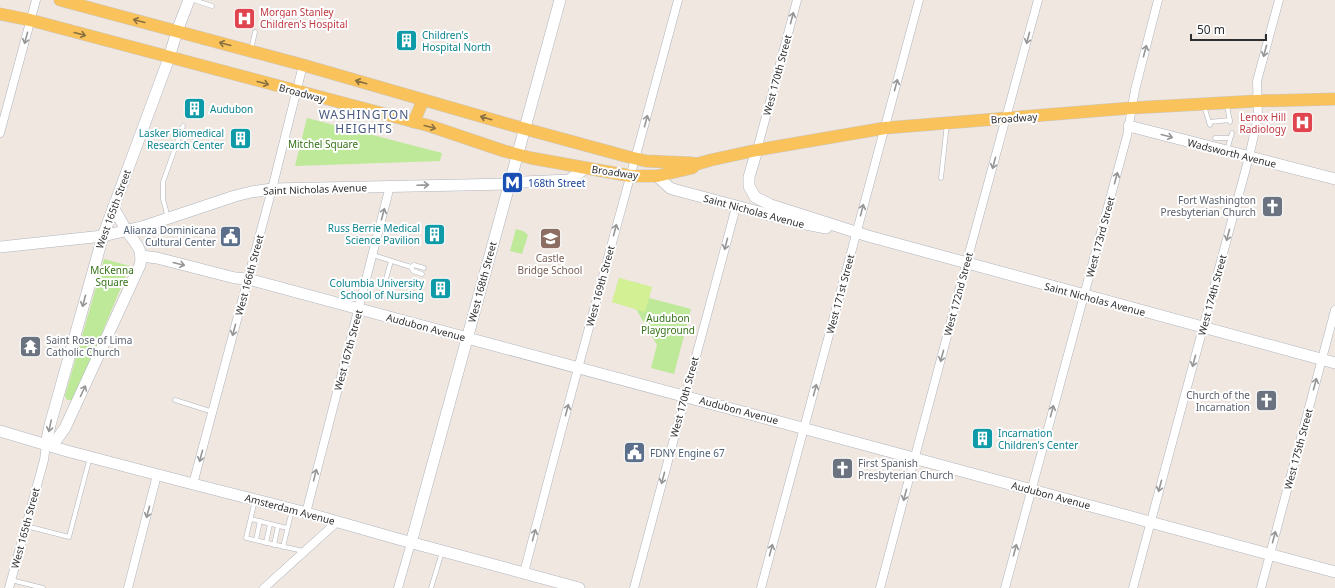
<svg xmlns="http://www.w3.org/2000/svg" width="1335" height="588" viewBox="0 0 1335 588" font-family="'Noto Sans',sans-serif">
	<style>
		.green { fill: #bee999 }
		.pitch { fill: #d4f095 }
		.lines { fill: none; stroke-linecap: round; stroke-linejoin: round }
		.lane-casing { stroke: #b0b4be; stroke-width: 5 }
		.street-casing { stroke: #b0b4be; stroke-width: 9 }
		.secondary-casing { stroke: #b0b4be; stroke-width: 12 }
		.primary-casing { stroke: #c9c9c9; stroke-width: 13 }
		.lane { stroke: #fff; stroke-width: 4 }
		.street { stroke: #fff; stroke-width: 8 }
		.secondary { stroke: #fff; stroke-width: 11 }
		.primary { stroke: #fac25a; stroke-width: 12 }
		.oneway { stroke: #969696 }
		.oneway2 { stroke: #8a7142 }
		.labels { text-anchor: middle; stroke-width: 4; stroke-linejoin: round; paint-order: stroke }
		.health-label { font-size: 10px; fill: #be3a42; stroke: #fff; text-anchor: start }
		.culture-label { font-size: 10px; fill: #0d838f; stroke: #fff; text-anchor: start }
		.street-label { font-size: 10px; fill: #2e2e2e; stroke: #fff }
		.park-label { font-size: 10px; fill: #347216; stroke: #fff }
		.transit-label { font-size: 10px; fill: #164399; stroke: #fff; text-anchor: start }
		.worship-label { font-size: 10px; fill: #5b616d; stroke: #fff; text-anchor: end }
		.service-label { font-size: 10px; fill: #4e5e75; stroke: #fff; text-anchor: end }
		.education-label { font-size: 10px; fill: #785e54; stroke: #fff }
		.quarter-label { font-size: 12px; letter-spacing: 1px; fill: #4a5a82; stroke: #fff }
	</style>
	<rect width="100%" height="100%" fill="#efe7e0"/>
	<g class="green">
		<path d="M 307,118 L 442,153 L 440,161 L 295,166 Z"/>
		<path d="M 516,229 L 523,231 L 528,235 L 522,254 L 510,251 Z"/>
		<path d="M 104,259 L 130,266 L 76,395 L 72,400 L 67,400 L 65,396 Z"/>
		<path d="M 619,278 L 652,287 L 649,298 L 691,309 L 674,374 L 651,368 L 657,345 L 636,309 L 612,302 Z"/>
	</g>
	<path class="pitch" d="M 619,278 L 652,287 L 645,312 L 612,302 Z"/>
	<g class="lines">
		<defs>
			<g id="lane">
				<path d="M 194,0 L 212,6"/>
				<path d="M 251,50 L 255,32"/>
				<path d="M 1227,105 L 1230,122"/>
				<path d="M 1204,106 L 1210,125"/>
				<path d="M 1209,122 L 1230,120"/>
				<path d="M 1215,138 L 1230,138"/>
				<path d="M 1227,150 L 1232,133"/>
				<path d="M 941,178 L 947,123"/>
				<path d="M 168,218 L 163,199 L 163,182 L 183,126"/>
				<path d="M 373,255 L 411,267 L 413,271 L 422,274"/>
				<path d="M 411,267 L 414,265 L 424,268"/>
				<path d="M 388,283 L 386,279 L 391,261"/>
				<path d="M 175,400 L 213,412"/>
				<path d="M 255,500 L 246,538 L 303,551"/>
				<path d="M 251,519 L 287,528"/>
				<path d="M 26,526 L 69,537 L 90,457"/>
				<path d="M 256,540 L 260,521"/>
				<path d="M 266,543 L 270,524"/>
				<path d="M 274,545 L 278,526"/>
				<path d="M 283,547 L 292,510"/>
				<path d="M 11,580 L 43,588"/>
				<path d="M 431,588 L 442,552"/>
			</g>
			<g id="street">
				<path d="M 0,133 L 36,0"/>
				<path d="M 757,150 L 797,0"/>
				<path d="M 193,484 L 272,189 L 303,65"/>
				<path d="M 306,513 L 390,186"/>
				<path d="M 524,573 C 573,381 627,191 678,0"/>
				<path d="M 9,588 L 44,460 L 46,445"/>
				<path d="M 128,588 L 157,475"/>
				<path d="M 264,588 L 337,522"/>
				<path d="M 398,588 L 411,543"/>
				<path d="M 634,588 L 736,207"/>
				<path d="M 761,588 L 919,0"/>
				<path d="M 880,588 L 971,246 L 1038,0"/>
				<path d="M 1005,588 L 1127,136 L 1135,90 L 1158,0"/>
				<path d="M 1133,588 L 1249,157 L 1258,117 L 1257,81 L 1279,0"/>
				<path d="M 1261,588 L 1335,310"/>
			</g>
			<g id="secondary">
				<path d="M 1129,126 L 1335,179"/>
				<path d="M 757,150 L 749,177 L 749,186 L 755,197 L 771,205 L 868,236 L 1335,363"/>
				<path d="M 657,176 L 670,188 L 676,190 L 796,222 L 826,228"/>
				<path d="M 0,247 L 103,236 L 145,226 L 235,196 L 251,192 L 272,189 L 509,184 L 524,182 L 569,180 L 586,168"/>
				<path d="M 141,256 L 157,258 L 235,278 L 248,279 C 610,376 973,474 1335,572"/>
				<path d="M 0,431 L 67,451 L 193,484 L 303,512 L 398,539 L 579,588"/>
				<path d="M 46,445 L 50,425 L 103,236 L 169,58 L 177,31 L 189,0"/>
				<path d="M 46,445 L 57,439 L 65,428 L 140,265 C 144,249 134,242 126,230 C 122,223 118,215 113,208"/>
				<path d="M 411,543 L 560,0"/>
			</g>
			<g id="primary">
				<path d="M 60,0 L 303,65 L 511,125 L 625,156 L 646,161 L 691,163 L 697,164 L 711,160 L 757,150 L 885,128 L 1131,108 L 1257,101 L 1335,99"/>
				<path d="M 0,14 L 30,20 L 430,126 L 504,151 L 531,158 L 631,176 L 657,176 L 692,168 L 694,166"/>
				<path d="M 414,122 L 423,100"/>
			</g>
		</defs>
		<use href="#lane" class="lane-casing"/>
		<use href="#street" class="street-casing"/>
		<use href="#secondary" class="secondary-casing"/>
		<use href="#primary" class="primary-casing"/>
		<use href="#lane" class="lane"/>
		<use href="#street" class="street"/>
		<use href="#secondary" class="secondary"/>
		<use href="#primary" class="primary"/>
	</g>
	<defs><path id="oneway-shaft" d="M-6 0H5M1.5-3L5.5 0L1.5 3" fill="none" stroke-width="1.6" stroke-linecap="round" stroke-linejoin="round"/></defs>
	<g class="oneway">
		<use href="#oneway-shaft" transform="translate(792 18) rotate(-75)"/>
		<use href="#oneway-shaft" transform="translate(26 38) rotate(105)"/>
		<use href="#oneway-shaft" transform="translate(1028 38) rotate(105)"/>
		<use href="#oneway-shaft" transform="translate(1145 51) rotate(-75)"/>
		<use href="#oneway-shaft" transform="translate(1265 51) rotate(105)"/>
		<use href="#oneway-shaft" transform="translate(896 85) rotate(-75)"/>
		<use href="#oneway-shaft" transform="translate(646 121) rotate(-75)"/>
		<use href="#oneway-shaft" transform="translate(1167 136) rotate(15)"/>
		<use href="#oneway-shaft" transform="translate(994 163) rotate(105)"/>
		<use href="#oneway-shaft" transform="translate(1116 178) rotate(-75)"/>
		<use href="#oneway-shaft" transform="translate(423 185) rotate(-2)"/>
		<use href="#oneway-shaft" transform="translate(862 210) rotate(-75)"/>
		<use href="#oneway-shaft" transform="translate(383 214) rotate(-75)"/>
		<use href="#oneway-shaft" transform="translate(615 230) rotate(-75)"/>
		<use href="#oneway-shaft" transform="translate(1228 235) rotate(105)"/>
		<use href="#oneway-shaft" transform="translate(726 244) rotate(105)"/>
		<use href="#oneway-shaft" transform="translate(179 264) rotate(14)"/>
		<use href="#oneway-shaft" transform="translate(84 301) rotate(105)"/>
		<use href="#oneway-shaft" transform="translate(234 330) rotate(105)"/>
		<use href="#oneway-shaft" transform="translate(942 356) rotate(105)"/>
		<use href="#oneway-shaft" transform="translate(1194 361) rotate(105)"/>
		<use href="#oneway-shaft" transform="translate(1315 384) rotate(-75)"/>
		<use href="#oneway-shaft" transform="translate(815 390) rotate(-75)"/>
		<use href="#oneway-shaft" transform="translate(83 391) rotate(-65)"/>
		<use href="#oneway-shaft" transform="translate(567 410) rotate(-75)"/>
		<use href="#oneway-shaft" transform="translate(1052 411) rotate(-75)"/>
		<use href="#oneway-shaft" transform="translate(50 426) rotate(102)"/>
		<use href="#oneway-shaft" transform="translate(201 456) rotate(105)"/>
		<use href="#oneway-shaft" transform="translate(315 475) rotate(-76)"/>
		<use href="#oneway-shaft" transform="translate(663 478) rotate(105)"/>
		<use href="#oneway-shaft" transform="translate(1160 486) rotate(105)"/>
		<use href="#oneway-shaft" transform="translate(905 495) rotate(105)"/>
		<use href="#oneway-shaft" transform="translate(148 512) rotate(105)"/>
		<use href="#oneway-shaft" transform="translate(534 535) rotate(-75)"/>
		<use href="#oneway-shaft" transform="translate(1274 537) rotate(-75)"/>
		<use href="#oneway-shaft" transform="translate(771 550) rotate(-75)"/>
		<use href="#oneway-shaft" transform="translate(1015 550) rotate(-75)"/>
	</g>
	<g class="oneway2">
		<use href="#oneway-shaft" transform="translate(139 21) rotate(-165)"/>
		<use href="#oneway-shaft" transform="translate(80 34) rotate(15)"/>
		<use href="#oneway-shaft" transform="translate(225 44) rotate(-165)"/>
		<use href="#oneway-shaft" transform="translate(361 82) rotate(-164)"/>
		<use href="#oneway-shaft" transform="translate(263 83) rotate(15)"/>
		<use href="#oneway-shaft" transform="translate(486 118) rotate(-164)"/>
		<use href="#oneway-shaft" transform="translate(430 127) rotate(15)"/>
	</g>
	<defs>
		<symbol id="hospital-square" viewBox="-11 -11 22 22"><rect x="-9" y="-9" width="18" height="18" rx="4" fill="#e0444e" stroke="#fff"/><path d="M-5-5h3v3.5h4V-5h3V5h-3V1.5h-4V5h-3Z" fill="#fff"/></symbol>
		<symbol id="building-square" viewBox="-11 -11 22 22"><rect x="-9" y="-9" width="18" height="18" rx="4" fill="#0f9aa8" stroke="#fff"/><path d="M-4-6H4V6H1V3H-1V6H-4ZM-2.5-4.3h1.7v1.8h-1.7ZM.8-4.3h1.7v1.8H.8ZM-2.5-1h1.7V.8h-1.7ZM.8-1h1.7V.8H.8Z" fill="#fff"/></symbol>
		<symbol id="metro-square" viewBox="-11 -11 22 22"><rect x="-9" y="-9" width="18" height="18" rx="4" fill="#1a4fb4" stroke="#fff"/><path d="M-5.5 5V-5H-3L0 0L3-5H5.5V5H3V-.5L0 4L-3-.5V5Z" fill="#fff"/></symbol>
		<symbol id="church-square" viewBox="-11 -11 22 22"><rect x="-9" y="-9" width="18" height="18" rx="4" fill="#6b7280" stroke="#fff"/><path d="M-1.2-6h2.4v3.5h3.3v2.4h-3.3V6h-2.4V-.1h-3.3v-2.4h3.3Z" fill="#fff"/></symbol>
		<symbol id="civic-square" viewBox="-11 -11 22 22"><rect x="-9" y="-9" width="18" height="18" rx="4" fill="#5c6f8a" stroke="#fff"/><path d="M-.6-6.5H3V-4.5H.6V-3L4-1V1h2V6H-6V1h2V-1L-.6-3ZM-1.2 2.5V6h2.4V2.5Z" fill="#fff"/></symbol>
		<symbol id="school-square" viewBox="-11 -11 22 22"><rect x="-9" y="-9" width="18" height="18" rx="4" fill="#8d6e63" stroke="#fff"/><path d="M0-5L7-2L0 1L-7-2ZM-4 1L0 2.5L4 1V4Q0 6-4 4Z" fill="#fff"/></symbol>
		<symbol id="temple-square" viewBox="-11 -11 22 22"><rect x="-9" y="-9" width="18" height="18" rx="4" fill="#6b7280" stroke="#fff"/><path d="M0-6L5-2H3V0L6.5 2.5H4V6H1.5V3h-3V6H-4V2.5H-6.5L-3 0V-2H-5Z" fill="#fff"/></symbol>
	</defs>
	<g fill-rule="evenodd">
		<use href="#hospital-square" x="232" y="6" width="25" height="25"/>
		<use href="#building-square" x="394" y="28" width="25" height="25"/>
		<use href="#building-square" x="182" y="96" width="25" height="25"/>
		<use href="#hospital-square" x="1290" y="110" width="25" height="25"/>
		<use href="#building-square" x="228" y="126" width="25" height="25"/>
		<use href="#metro-square" x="500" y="170" width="25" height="25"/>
		<use href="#church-square" x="1260" y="194" width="25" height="25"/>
		<use href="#building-square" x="422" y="222" width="25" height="25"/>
		<use href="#civic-square" x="218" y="224" width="25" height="25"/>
		<use href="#school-square" x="538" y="226" width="25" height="25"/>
		<use href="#building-square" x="428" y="276" width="25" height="25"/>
		<use href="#temple-square" x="18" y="334" width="25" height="25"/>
		<use href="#church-square" x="1254" y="388" width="25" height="25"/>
		<use href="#building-square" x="970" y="426" width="25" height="25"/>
		<use href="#civic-square" x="622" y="440" width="25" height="25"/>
		<use href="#church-square" x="830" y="456" width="25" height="25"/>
	</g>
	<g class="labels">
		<g class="health-label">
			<text x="260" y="16">Morgan Stanley<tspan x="260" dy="12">Children's Hospital</tspan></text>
			<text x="1286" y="121" text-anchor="end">Lenox Hill<tspan x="1286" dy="12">Radiology</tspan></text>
		</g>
		<g class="culture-label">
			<text x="422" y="39">Children's<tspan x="422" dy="12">Hospital North</tspan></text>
			<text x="210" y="113">Audubon</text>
			<text x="224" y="137" text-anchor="end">Lasker Biomedical<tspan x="224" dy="12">Research Center</tspan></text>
			<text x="420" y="232" text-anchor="end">Russ Berrie Medical<tspan x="420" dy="12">Science Pavilion</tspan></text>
			<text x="424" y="287" text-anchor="end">Columbia University<tspan x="424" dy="12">School of Nursing</tspan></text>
			<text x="998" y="437">Incarnation<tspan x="998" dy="12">Children's Center</tspan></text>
		</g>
		<g class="street-label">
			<text transform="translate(777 75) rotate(-75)" y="4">West 170th Street</text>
			<text transform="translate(302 93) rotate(15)" y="4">Broadway</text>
			<text transform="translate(1014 118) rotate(-4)" y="4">Broadway</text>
			<text transform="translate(1232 153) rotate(14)" y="4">Wadsworth Avenue</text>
			<text transform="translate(615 172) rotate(8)" y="4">Broadway</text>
			<text transform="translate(315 189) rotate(-2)" y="4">Saint Nicholas Avenue</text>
			<text transform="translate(113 209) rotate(-70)" y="4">West 165th Street</text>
			<text transform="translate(754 211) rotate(15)" y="4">Saint Nicholas Avenue</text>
			<text transform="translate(1100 237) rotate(-75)" y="4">West 173rd Street</text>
			<text transform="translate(249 275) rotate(-75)" y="4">West 166th Street</text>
			<text transform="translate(482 282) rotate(-75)" y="4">West 168th Street</text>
			<text transform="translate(600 286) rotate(-75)" y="4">West 169th Street</text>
			<text transform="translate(840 294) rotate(-75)" y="4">West 171st Street</text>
			<text transform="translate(958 294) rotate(-75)" y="4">West 172nd Street</text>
			<text transform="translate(1212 295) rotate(-75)" y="4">West 174th Street</text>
			<text transform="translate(1095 299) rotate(15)" y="4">Saint Nicholas Avenue</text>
			<text transform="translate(426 327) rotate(15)" y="4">Audubon Avenue</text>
			<text transform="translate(348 350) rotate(-75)" y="4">West 167th Street</text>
			<text transform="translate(684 397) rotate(-75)" y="4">West 170th Street</text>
			<text transform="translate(739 410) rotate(15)" y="4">Audubon Avenue</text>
			<text transform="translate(1298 449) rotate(-75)" y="4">West 175th Street</text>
			<text transform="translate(1051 495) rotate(15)" y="4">Audubon Avenue</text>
			<text transform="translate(290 509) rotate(15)" y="4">Amsterdam Avenue</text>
			<text transform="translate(25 528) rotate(-75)" y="4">West 165th Street</text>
		</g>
		<g class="park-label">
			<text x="323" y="148">Mitchel Square</text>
			<text x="112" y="274">McKenna<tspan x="112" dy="12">Square</tspan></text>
			<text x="668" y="322">Audubon<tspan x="668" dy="12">Playground</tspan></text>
		</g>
		<g class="transit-label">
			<text x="528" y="187">168th Street</text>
		</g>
		<g class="worship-label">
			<text x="1256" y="204">Fort Washington<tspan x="1256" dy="12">Presbyterian Church</tspan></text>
			<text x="46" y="344" text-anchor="start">Saint Rose of Lima<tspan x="46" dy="12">Catholic Church</tspan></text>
			<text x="1250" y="399">Church of the<tspan x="1250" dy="12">Incarnation</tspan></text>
			<text x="858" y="467" text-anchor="start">First Spanish<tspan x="858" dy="12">Presbyterian Church</tspan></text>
		</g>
		<g class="service-label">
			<text x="216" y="234">Alianza Dominicana<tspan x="216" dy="12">Cultural Center</tspan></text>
			<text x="650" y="457" text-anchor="start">FDNY Engine 67</text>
		</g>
		<g class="education-label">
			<text x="550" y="262">Castle<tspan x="550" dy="12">Bridge School</tspan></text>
		</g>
		<g class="quarter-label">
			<text x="364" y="119">WASHINGTON<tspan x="364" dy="14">HEIGHTS</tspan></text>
		</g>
	</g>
	<path d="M1191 34v6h75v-6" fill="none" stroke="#2e2e2e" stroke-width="2"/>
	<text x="1197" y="34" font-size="12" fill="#2e2e2e" stroke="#ffffff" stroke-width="3" paint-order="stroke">50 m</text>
</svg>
